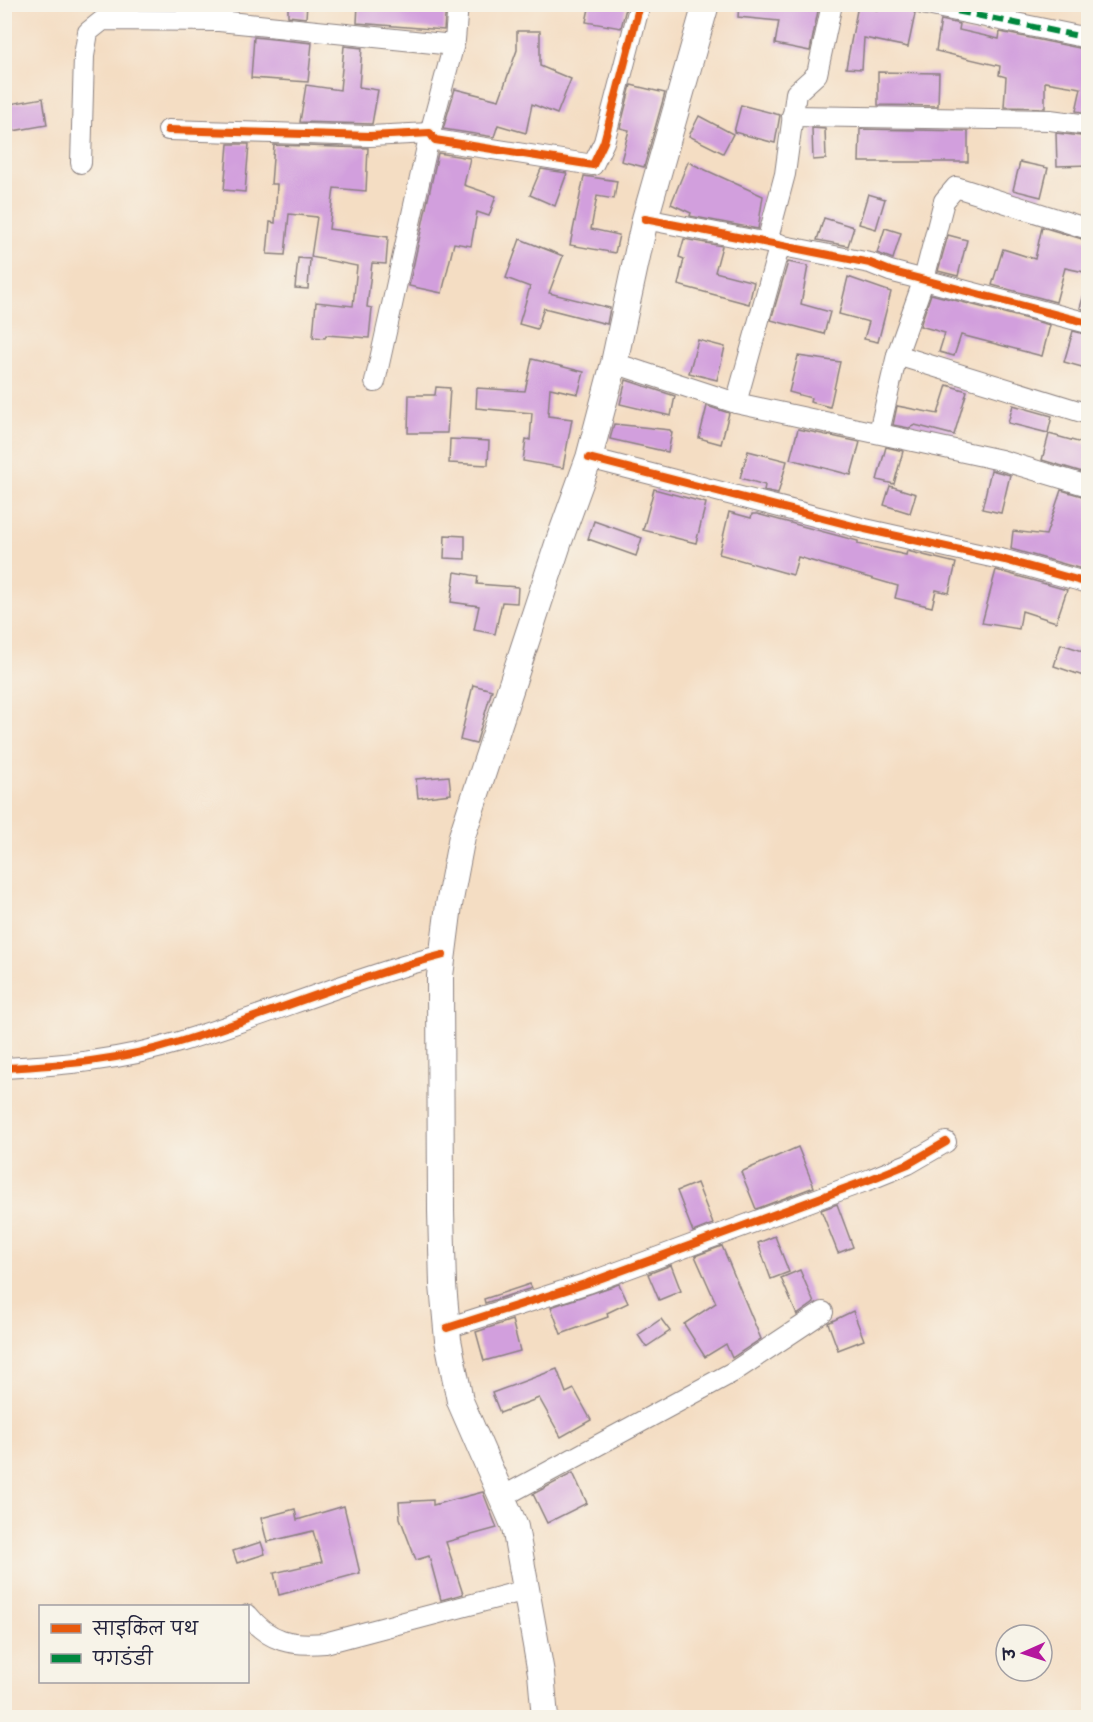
<svg xmlns="http://www.w3.org/2000/svg" width="1093" height="1722" font-family="'Shantell Sans','Playpen Sans Deva',sans-serif">
	<style>
		.building { fill: #d29fdd }
		.lines { fill: none; stroke-linecap: round; stroke-linejoin: round }
		.minor-casing { stroke: #8b807f; stroke-width: 22 }
		.major-casing { stroke: #8b807f; stroke-width: 28 }
		.minor { stroke: #fff; stroke-width: 20 }
		.major { stroke: #fff; stroke-width: 26 }
		.quiet { stroke: #00873e; stroke-width: 6; stroke-dasharray: 12 6; stroke-linecap: butt }
		.cycleway-casing { stroke: #f7f3e8; stroke-width: 11 }
		.cycleway { stroke: #e8590c; stroke-width: 8 }
	</style>
	<rect width="100%" height="100%" fill="#f7f3e8"/>
	<filter id="ink" filterUnits="userSpaceOnUse"><feTurbulence type="fractalNoise" baseFrequency=".0167" numOctaves="2"/><feDisplacementMap in="SourceGraphic" scale="12" xChannelSelector="R" yChannelSelector="G"/><feConvolveMatrix kernelMatrix="1 2 1 2 8 2 1 2 1" color-interpolation-filters="sRGB"/></filter>
	<filter id="wash" filterUnits="userSpaceOnUse"><feTurbulence type="fractalNoise" baseFrequency=".008" numOctaves="4" result="noise"/><feDisplacementMap in="SourceGraphic" scale="24" xChannelSelector="R" yChannelSelector="G"/><feGaussianBlur stdDeviation="1.35" result="paint"/><feColorMatrix in="noise" values="0 0 0 0 0 0 0 0 0 0 0 0 0 0 0 0 0 1.4 0 .05"/><feComposite in="paint" operator="in"/></filter>
	<g filter="url(#wash)">
		<rect width="100%" height="100%" fill="#f4ddc3"/>
		<g id="blocks">
			<g class="building">
				<polygon points="288,4 307,4 306,18 288,16"/>
				<polygon points="358,4 446,4 444,30 357,23"/>
				<polygon points="590,4 627,4 621,28 586,22"/>
				<polygon points="739,4 819,6 810,51 775,44 779,21 738,17"/>
				<polygon points="878,4 911,7 915,14 908,47 864,38 862,69 846,68 858,5 877,10"/>
				<polygon points="941,20 960,24 959,30 999,39 1000,32 1089,50 1089,113 1076,111 1081,88 1045,82 1045,108 1004,107 1006,77 999,75 1000,66 936,51"/>
				<polygon points="517,31 540,31 540,66 571,79 557,114 532,104 526,133 498,125 494,137 443,129 455,89 499,100 517,50"/>
				<polygon points="254,37 312,43 308,82 251,78"/>
				<polygon points="344,46 362,48 359,87 378,90 372,124 300,122 306,85 340,90"/>
				<polygon points="878,72 939,73 938,106 878,105"/>
				<polygon points="631,85 665,93 644,167 621,161 629,130 620,128"/>
				<polygon points="43,98 47,125 7,132 4,105"/>
				<polygon points="741,105 780,115 775,143 734,132"/>
				<polygon points="699,116 733,134 723,153 689,136"/>
				<polygon points="812,128 825,129 826,159 813,160"/>
				<polygon points="860,129 968,131 968,162 859,162"/>
				<polygon points="1056,133 1089,137 1089,165 1057,166"/>
				<polygon points="228,144 249,144 245,192 224,190"/>
				<polygon points="274,145 368,148 366,191 334,188 329,229 388,237 386,264 372,263 367,307 372,308 369,338 326,335 325,338 313,337 316,302 353,306 357,266 311,257 317,217 289,214 285,255 267,254 270,222 275,223 277,184 271,184"/>
				<polygon points="438,153 470,158 464,185 496,196 489,216 477,212 471,246 454,243 442,293 409,286"/>
				<polygon points="688,162 763,196 758,229 690,216 691,213 671,204"/>
				<polygon points="1020,162 1048,168 1041,197 1013,190"/>
				<polygon points="541,169 567,173 555,206 530,195"/>
				<polygon points="584,176 617,181 614,199 597,196 591,229 619,235 615,253 570,245"/>
				<polygon points="868,194 885,199 876,229 859,224"/>
				<polygon points="824,218 854,227 848,246 817,240"/>
				<polygon points="1042,227 1089,241 1089,273 1065,268 1056,302 992,285 1003,249 1035,259"/>
				<polygon points="885,228 901,233 893,259 877,253"/>
				<polygon points="948,235 967,240 958,276 938,271"/>
				<polygon points="520,239 563,256 549,293 610,308 607,324 544,308 537,329 519,324 530,287 506,278"/>
				<polygon points="684,239 722,246 715,272 754,282 749,304 678,285 684,259 679,257"/>
				<polygon points="298,258 310,259 308,289 295,288"/>
				<polygon points="788,262 808,266 801,304 830,312 824,334 771,320"/>
				<polygon points="848,277 891,292 878,342 864,339 869,322 839,314"/>
				<polygon points="1085,291 1089,291 1089,311 1080,308"/>
				<polygon points="931,294 1050,325 1042,356 961,335 954,356 939,352 945,333 920,326"/>
				<polygon points="1073,331 1089,335 1089,369 1064,362"/>
				<polygon points="698,340 725,347 717,380 689,373"/>
				<polygon points="798,356 840,362 830,407 810,402 811,398 789,392"/>
				<polygon points="532,359 584,372 578,394 550,388 548,416 572,419 563,468 523,461 526,439 530,440 532,413 476,408 477,388 525,391"/>
				<polygon points="626,380 675,396 671,416 620,404"/>
				<polygon points="947,385 967,391 954,435 915,425 909,428 893,425 897,406 938,414"/>
				<polygon points="436,387 450,388 447,433 408,433 409,395 435,395"/>
				<polygon points="1013,405 1052,416 1048,433 1008,423"/>
				<polygon points="707,406 729,413 721,444 699,438"/>
				<polygon points="614,424 670,430 672,433 668,452 610,439"/>
				<polygon points="798,429 860,442 851,475 790,459"/>
				<polygon points="1049,434 1089,445 1089,474 1042,460"/>
				<polygon points="450,439 489,441 488,465 449,463"/>
				<polygon points="886,447 903,451 894,484 877,480"/>
				<polygon points="748,451 787,461 778,494 764,491 765,485 740,478"/>
				<polygon points="991,470 1010,475 1001,513 982,509"/>
				<polygon points="890,486 916,494 910,513 884,505"/>
				<polygon points="654,489 706,503 696,543 643,530"/>
				<polygon points="1061,490 1089,498 1089,571 1011,549 1013,531 1046,535"/>
				<polygon points="729,512 751,518 752,514 757,514 858,541 858,544 906,555 907,551 956,563 949,593 936,590 932,607 895,598 898,586 798,557 793,575 719,554"/>
				<polygon points="594,521 642,538 636,556 588,539"/>
				<polygon points="445,535 465,536 465,559 444,558"/>
				<polygon points="996,570 1067,590 1056,622 1022,611 1019,629 982,623"/>
				<polygon points="455,572 478,576 477,584 518,587 517,603 502,602 495,634 474,630 479,606 451,602"/>
				<polygon points="1061,644 1089,653 1089,678 1054,666"/>
				<polygon points="473,685 492,690 476,744 460,740"/>
				<polygon points="449,776 451,794 418,798 416,779"/>
				<polygon points="798,1147 814,1187 756,1209 741,1172"/>
				<polygon points="697,1183 713,1224 693,1232 677,1191"/>
				<polygon points="837,1204 853,1247 838,1253 821,1210"/>
				<polygon points="775,1236 789,1272 771,1279 758,1243"/>
				<polygon points="722,1246 761,1339 732,1358 726,1344 705,1357 684,1324 716,1303 695,1256"/>
				<polygon points="671,1265 681,1291 659,1300 648,1274"/>
				<polygon points="800,1270 814,1303 797,1315 781,1278"/>
				<polygon points="530,1284 532,1288 485,1303 484,1299"/>
				<polygon points="619,1284 628,1303 607,1313 608,1317 561,1334 551,1307"/>
				<polygon points="853,1311 864,1340 838,1350 828,1323"/>
				<polygon points="661,1319 670,1331 646,1347 638,1335"/>
				<polygon points="512,1320 520,1351 484,1361 476,1332"/>
				<polygon points="557,1369 566,1393 574,1389 591,1420 561,1437 539,1398 500,1413 492,1393"/>
				<polygon points="573,1473 587,1503 547,1523 533,1494"/>
				<polygon points="483,1492 497,1528 446,1542 463,1594 441,1600 429,1556 416,1560 400,1518 399,1502 433,1500 433,1505"/>
				<polygon points="344,1506 360,1573 279,1595 274,1573 322,1562 313,1531 267,1542 261,1518 295,1509 297,1520"/>
				<polygon points="261,1542 265,1554 237,1563 233,1551"/>
			</g>
		</g>
	</g>
	<g filter="url(#ink)">
		<use href="#blocks" fill-opacity="0" stroke="#8b807f" stroke-width="1.5"/>
		<g class="lines">
			<defs>
				<g id="minor">
					<polyline points="922,4 1088,38"/>
					<polyline points="792,116 1050,120 1088,125"/>
					<polyline points="168,130 370,136 430,133 435,140 593,165 604,142 640,4"/>
					<polyline points="81,163 84,56 88,32 103,20 219,21 453,45"/>
					<polyline points="645,219 870,263 890,271 1088,323"/>
					<polyline points="767,242 785,174 796,93 817,74 832,4"/>
					<polyline points="897,355 924,279 944,201 956,187 1088,229"/>
					<polyline points="614,363 736,403 1001,460 1088,486"/>
					<polyline points="375,382 430,133 455,40 458,4"/>
					<polyline points="736,403 780,244"/>
					<polyline points="879,432 897,355 1088,414"/>
					<polyline points="589,458 865,529 1005,560 1088,583"/>
					<path d="M4 1068C64 1065 122 1060 179 1042 268 1015 353 978 443 955"/>
					<polyline points="447,1328 588,1283 871,1179 908,1164 946,1142"/>
					<polyline points="502,1497 733,1372 823,1312"/>
					<path d="M248 1615C269 1642 292 1646 325 1643L526 1590"/>
				</g>
				<polyline id="major" points="545,1718 541,1673 515,1527 460,1401 448,1340 443,1285 441,1211 440,976 449,905 462,836 559,541 589,458 614,363 645,219 706,4"/>
			</defs>
			<use href="#minor" class="minor-casing"/>
			<use href="#major" class="major-casing"/>
			<use href="#minor" class="minor"/>
			<use href="#major" class="major"/>
			<polyline class="quiet" points="922,4 1088,38"/>
			<defs>
				<g id="cycleway">
					<polyline points="168,130 370,136 430,133 435,140 593,165 604,142 640,4"/>
					<polyline points="645,219 870,263 890,271 1088,323"/>
					<polyline points="589,458 865,529 1005,560 1088,583"/>
					<path d="M4 1068C64 1065 122 1060 179 1042 268 1015 353 978 443 955"/>
					<polyline points="447,1328 588,1283 871,1179 908,1164 946,1142"/>
				</g>
			</defs>
			<use href="#cycleway" class="cycleway-casing"/>
			<use href="#cycleway" class="cycleway"/>
		</g>
	</g>
	<rect width="1093" height="1722" fill="none" stroke="#f7f3e8" stroke-width="24"/>
	<rect x="39" y="1605" width="210" height="78" fill="#f7f3e8" stroke="#a29fa3" stroke-width="1.5"/>
	<rect x="51" y="1624" width="30" height="9" fill="#e8590c" stroke="#a29fa3" stroke-width="1.5"/>
	<text x="93" y="1635" font-size="18" fill="#22223b">साइकिल पथ</text>
	<rect x="51" y="1654" width="30" height="9" fill="#00873e" stroke="#a29fa3" stroke-width="1.5"/>
	<text x="93" y="1665" font-size="18" fill="#22223b">पगडंडी</text>
	<g transform="translate(1024 1653) rotate(267)"><circle r="28" fill="#f7f3e8" stroke="#a29fa3" stroke-width="1.5"/>
	<path d="M0-4.5L10 22L0 15L-10 22Z" fill="#b5179e"/>
	<text y="-9" font-size="16" font-weight="bold" text-anchor="middle" fill="#22223b">उ</text>
	</g>
</svg>
